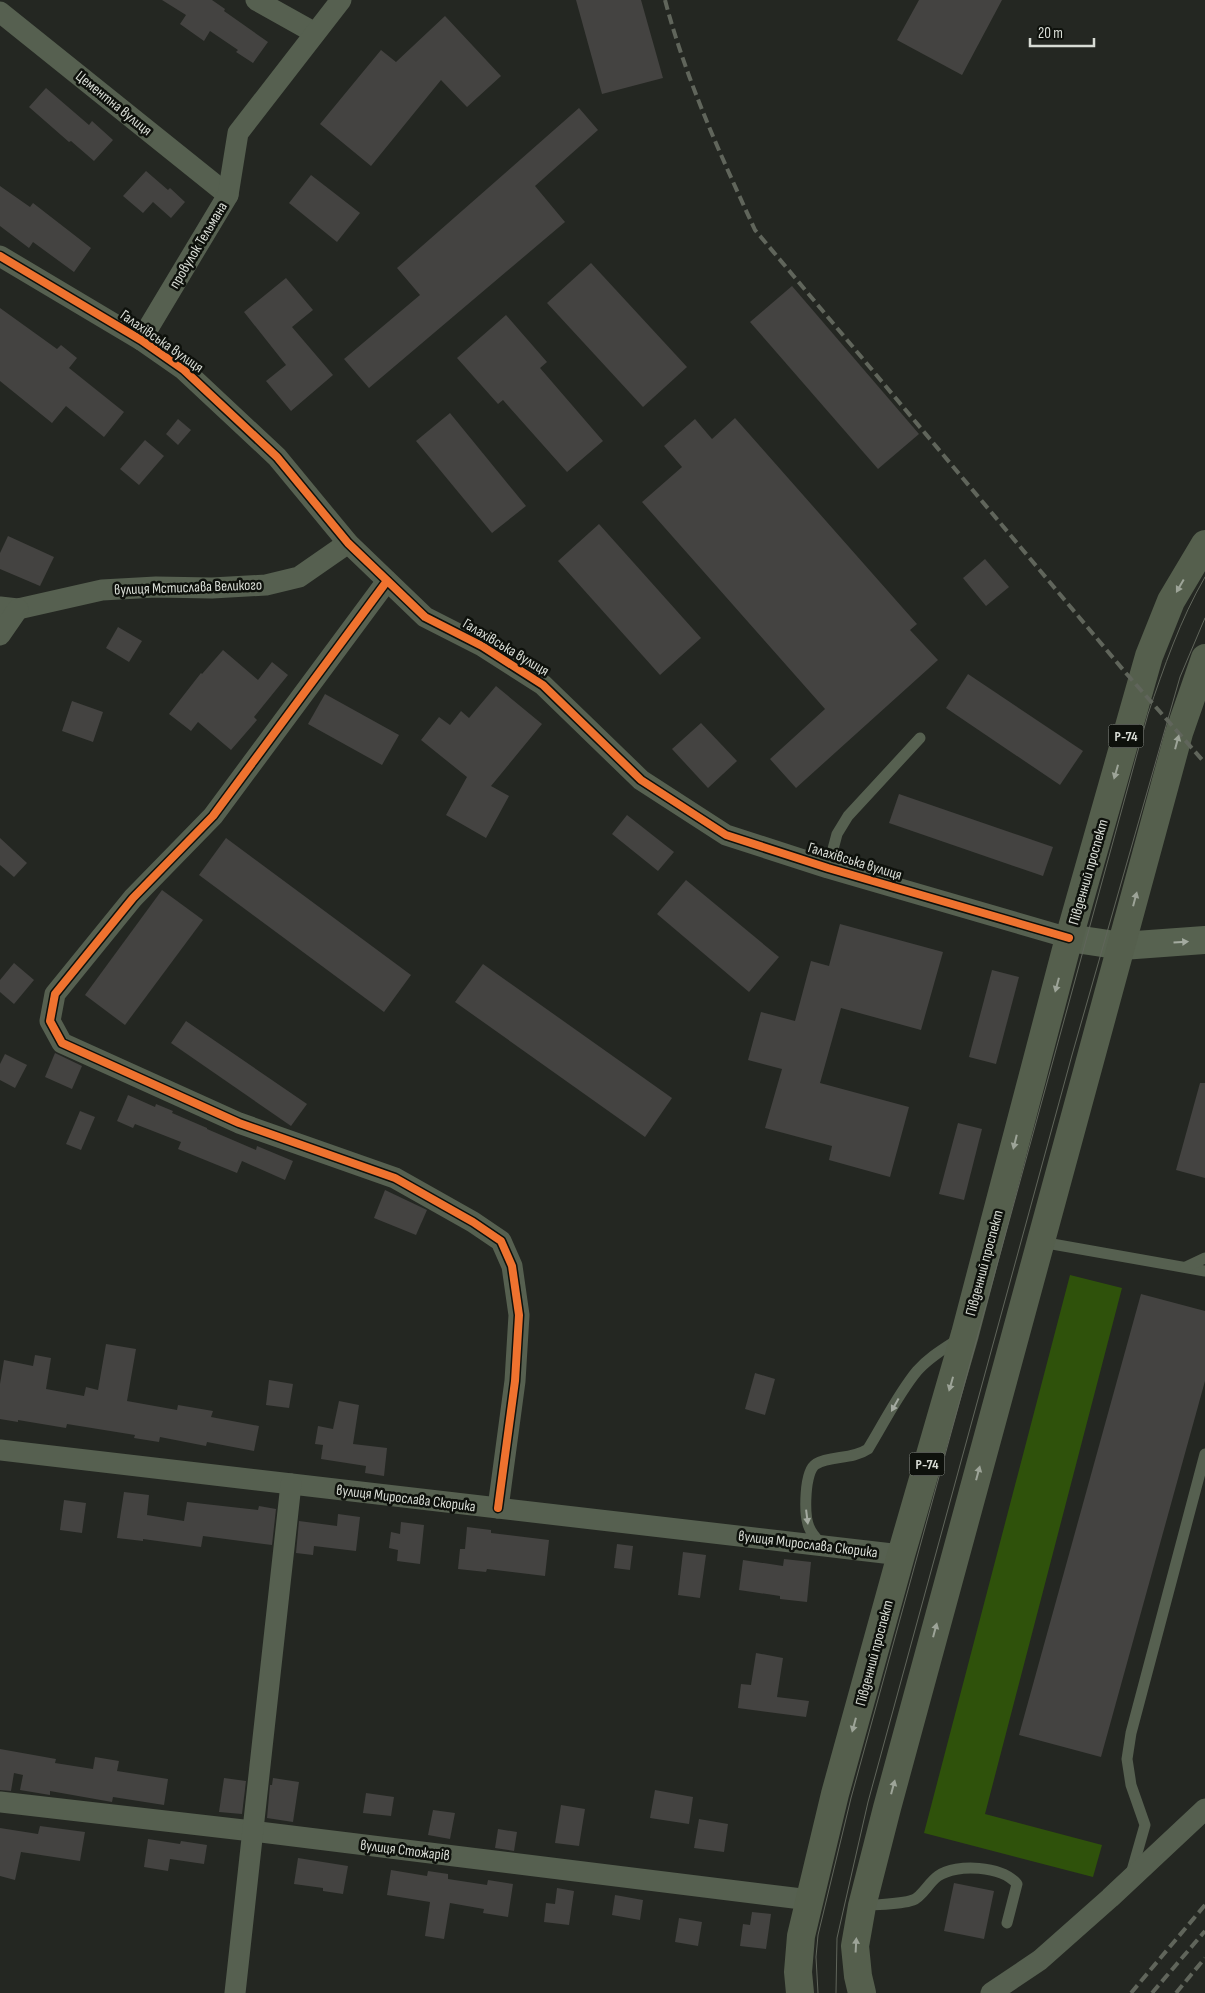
<svg xmlns="http://www.w3.org/2000/svg" width="1205" height="1993" font-family="'Sofia Sans Condensed',sans-serif">
	<style>
		.green { fill: #2f520b }
		.building { fill: #444341 }
		.lines { fill: none; stroke-linecap: round; stroke-linejoin: round }
		.service { stroke: #566050; stroke-width: 11 }
		.minor { stroke: #566050; stroke-width: 21 }
		.secondary { stroke: #576250; stroke-width: 28 }
		.primary { stroke: #555f4d; stroke-width: 28 }
		.tram { stroke: #60655b; stroke-width: 1 }
		.rail { stroke: #60655b; stroke-width: 4; stroke-dasharray: 10 5; stroke-linecap: butt }
		.cycleway-casing { stroke: #0e110c; stroke-width: 11 }
		.cycleway { stroke: #ef722f; stroke-width: 8 }
		.oneway { fill: #9da498 }
		.oneway2 { fill: #a4aba0 }
		.oneway3 { fill: #a4aaa0 }
		.labels { text-anchor: middle; stroke-width: 5; stroke-linejoin: round; paint-order: stroke }
		.shield { fill: #0e110c; stroke: #9b9f99; stroke-width: 1 }
		.shield-label { font-size: 14px; font-weight: bold; fill: #d8dcd5 }
		.street-label { font-size: 15px; fill: #d8dcd5; stroke: #0e110c }
	</style>
	<rect width="100%" height="100%" fill="#242722"/>
	<polygon class="green" points="1070,1275 1122,1288 985,1814 1102,1845 1093,1877 924,1833"/>
	<g class="building">
		<polygon points="162,0 212,0 225,9 224,11 268,42 253,63 236,52 238,50 210,31 204,41 180,24 186,15"/>
		<polygon points="576,0 641,0 663,78 602,94"/>
		<polygon points="919,0 1002,0 962,75 897,40"/>
		<polygon points="445,16 501,76 467,107 441,80 371,166 320,124 381,50 396,62"/>
		<polygon points="46,88 89,125 92,121 113,140 94,161 71,141 69,142 29,107"/>
		<polygon points="579,108 598,130 535,186 565,222 369,388 344,359 420,295 397,268"/>
		<polygon points="146,171 168,190 170,188 185,202 171,218 153,202 143,213 123,196"/>
		<polygon points="311,175 360,213 337,242 289,203"/>
		<polygon points="0,186 30,207 33,203 91,248 74,272 33,242 29,248 0,226"/>
		<polygon points="591,263 687,367 643,407 547,303"/>
		<polygon points="286,278 313,310 292,327 333,375 291,411 266,381 286,365 244,312"/>
		<polygon points="792,286 919,434 878,469 750,322"/>
		<polygon points="0,308 57,349 61,345 77,358 69,368 124,412 104,437 66,406 52,423 0,381"/>
		<polygon points="506,315 547,362 540,368 603,441 567,472 503,400 498,404 457,358"/>
		<polygon points="450,413 526,506 492,533 416,441"/>
		<polygon points="735,418 917,624 910,630 938,660 796,788 770,759 825,709 642,502 682,467 664,446 695,419 712,439"/>
		<polygon points="178,419 191,430 178,445 166,434"/>
		<polygon points="145,440 164,456 139,485 120,469"/>
		<polygon points="599,524 701,638 660,675 558,561"/>
		<polygon points="8,536 54,557 40,586 0,569 0,553"/>
		<polygon points="985,559 1009,587 986,606 963,578"/>
		<polygon points="118,627 142,641 129,662 106,648"/>
		<polygon points="223,650 258,680 272,662 288,675 254,717 257,720 231,750 198,722 191,731 169,714 201,673 202,674"/>
		<polygon points="968,674 1083,751 1060,785 946,708"/>
		<polygon points="496,686 542,724 491,786 509,796 486,838 446,815 467,777 421,740 439,717 450,725 461,711 469,718"/>
		<polygon points="325,694 399,735 382,765 308,724"/>
		<polygon points="72,701 103,712 93,742 62,731"/>
		<polygon points="701,723 737,761 708,788 672,749"/>
		<polygon points="899,794 1053,847 1043,876 889,823"/>
		<polygon points="627,815 674,852 658,871 612,834"/>
		<polygon points="0,838 27,863 14,877 0,865"/>
		<polygon points="226,838 411,975 384,1012 199,875"/>
		<polygon points="686,880 779,957 749,992 657,914"/>
		<polygon points="162,890 203,920 125,1025 85,995"/>
		<polygon points="840,924 943,952 921,1030 841,1008 820,1083 909,1107 890,1177 829,1160 832,1146 765,1128 782,1069 748,1060 761,1012 795,1021 811,961 829,966"/>
		<polygon points="14,963 34,980 14,1004 0,992 0,980"/>
		<polygon points="483,964 672,1098 645,1137 455,1002"/>
		<polygon points="992,970 1019,977 996,1064 969,1057"/>
		<polygon points="186,1021 307,1104 291,1126 171,1043"/>
		<polygon points="55,1053 82,1066 72,1089 45,1077"/>
		<polygon points="5,1054 27,1065 15,1088 0,1080 0,1064"/>
		<polygon points="1200,1083 1205,1083 1205,1178 1176,1170"/>
		<polygon points="128,1095 155,1107 156,1104 173,1111 172,1113 207,1128 207,1129 256,1150 257,1146 293,1161 285,1180 242,1161 237,1173 178,1149 181,1142 135,1124 133,1128 117,1121"/>
		<polygon points="80,1111 95,1117 81,1150 66,1144"/>
		<polygon points="958,1123 982,1129 964,1200 939,1194"/>
		<polygon points="385,1190 427,1210 416,1235 374,1218"/>
		<polygon points="1141,1294 1205,1311 1205,1381 1101,1757 1019,1735"/>
		<polygon points="106,1344 136,1349 127,1401 177,1410 178,1405 213,1411 211,1417 259,1426 254,1451 207,1442 206,1446 160,1437 159,1442 134,1438 135,1435 67,1424 66,1428 18,1420 18,1422 0,1419 0,1384 4,1360 33,1366 35,1355 51,1358 46,1389 84,1396 86,1387 98,1390"/>
		<polygon points="755,1373 775,1379 765,1415 745,1409"/>
		<polygon points="269,1380 293,1384 289,1408 266,1405"/>
		<polygon points="339,1401 359,1405 353,1444 387,1448 384,1476 365,1473 366,1466 321,1459 323,1445 315,1444 318,1426 333,1429"/>
		<polygon points="124,1492 149,1495 147,1515 184,1521 187,1502 258,1510 259,1506 276,1509 272,1545 203,1536 201,1547 143,1539 143,1541 117,1538"/>
		<polygon points="64,1500 86,1503 82,1533 60,1530"/>
		<polygon points="338,1514 360,1517 356,1551 314,1546 313,1555 296,1553 299,1521 337,1526"/>
		<polygon points="401,1522 424,1525 420,1564 397,1561 398,1550 389,1548 391,1532 400,1534"/>
		<polygon points="467,1527 491,1530 491,1533 549,1540 545,1576 487,1569 486,1572 458,1569 460,1549 465,1549"/>
		<polygon points="617,1544 633,1546 630,1570 614,1568"/>
		<polygon points="683,1552 706,1555 700,1598 678,1595"/>
		<polygon points="784,1559 811,1562 807,1602 780,1599 780,1596 739,1590 743,1560 783,1566"/>
		<polygon points="756,1653 783,1658 777,1697 809,1701 806,1717 738,1708 741,1684 751,1685"/>
		<polygon points="0,1749 56,1759 55,1763 93,1769 95,1757 119,1761 117,1771 168,1779 164,1805 113,1797 112,1802 50,1791 50,1795 20,1790 23,1775 14,1773 11,1791 0,1790"/>
		<polygon points="224,1778 246,1781 242,1814 219,1812"/>
		<polygon points="273,1778 299,1782 293,1822 267,1818 270,1785 272,1785"/>
		<polygon points="655,1790 693,1797 689,1824 650,1818"/>
		<polygon points="366,1793 394,1797 391,1816 363,1813"/>
		<polygon points="561,1805 585,1809 579,1846 555,1843"/>
		<polygon points="433,1810 455,1813 450,1839 428,1835"/>
		<polygon points="699,1819 728,1824 724,1852 694,1848"/>
		<polygon points="40,1826 85,1832 80,1861 21,1852 15,1880 0,1876 0,1828 38,1834"/>
		<polygon points="498,1829 517,1832 514,1851 495,1848"/>
		<polygon points="148,1839 180,1844 181,1841 207,1845 204,1864 170,1859 168,1871 144,1867"/>
		<polygon points="298,1858 348,1866 343,1894 323,1891 323,1888 294,1884"/>
		<polygon points="391,1870 427,1876 428,1871 448,1874 448,1879 487,1885 488,1880 513,1884 508,1917 483,1913 484,1909 450,1903 444,1939 425,1936 430,1902 387,1895"/>
		<polygon points="954,1883 994,1891 984,1939 944,1931"/>
		<polygon points="557,1888 574,1891 569,1925 544,1922 546,1903 555,1904"/>
		<polygon points="615,1895 643,1900 640,1920 612,1915"/>
		<polygon points="752,1912 771,1914 766,1949 740,1946 743,1924 750,1925"/>
		<polygon points="679,1918 702,1922 698,1946 675,1942"/>
	</g>
	<g class="lines">
		<g class="service">
			<polyline points="828,868 837,834 848,816 920,738"/>
			<polyline points="1041,1242 1205,1271"/>
			<polyline points="1186,1267 1205,1258"/>
			<path d="M823 1546C818 1540 812 1535 809 1527 804 1515 804 1471 816 1464 830 1455 852 1460 868 1449 884 1423 898 1394 917 1371 929 1357 945 1348 960 1338"/>
			<polyline points="1131,1874 1145,1825 1131,1785 1127,1759 1131,1733 1205,1454"/>
			<path d="M862 1906C877 1904 899 1905 913 1900 922 1897 929 1882 938 1876 957 1863 1002 1866 1017 1884L1007 1923"/>
		</g>
		<g class="minor">
			<polyline points="256,0 315,33"/>
			<polyline points="0,12 228,195"/>
			<polyline points="0,256 141,340 184,370 277,457 348,543 425,617 482,646 543,685 641,780 726,835 828,868 1069,938"/>
			<polyline points="141,340 228,195 238,133 341,0"/>
			<polyline points="387,581 213,816 133,898 55,994 50,1021 62,1043 239,1123 395,1178 473,1222 501,1241 512,1266 519,1315 515,1381 498,1508"/>
			<polyline points="0,607 18,609 102,590 156,587 212,588 266,585 299,577 348,543"/>
			<polyline points="0,635 18,609"/>
			<polyline points="0,1450 901,1555"/>
			<polyline points="0,1802 252,1831 810,1900"/>
			<polyline points="235,1993 291,1484"/>
			<polyline points="991,1993 1040,1960 1110,1898 1205,1809"/>
		</g>
		<polyline class="secondary" points="1069,938 1122,946 1205,940"/>
		<g class="primary">
			<polyline points="800,1993 798,1972 801,1936 835,1794 901,1555 965,1334 1069,938 1149,656 1171,601 1205,544"/>
			<polyline points="862,1993 858,1976 855,1946 862,1906 887,1808 1179,733 1205,658"/>
		</g>
		<g class="tram">
			<path d="M818 1993 816 1957 818 1935 851 1798 1148 714C1164 667 1180 620 1205 577"/>
			<polyline points="836,1993 837,1938 868,1802 1072,1055 1180,677 1205,618"/>
		</g>
		<g class="rail">
			<path d="M665 0C686 80 721 156 755 230L1125 672 1205 763"/>
			<polyline points="1131,1993 1205,1905"/>
			<polyline points="1152,1993 1205,1931"/>
			<polyline points="1176,1993 1205,1958"/>
		</g>
		<defs>
			<g id="cycleway">
				<polyline points="0,256 141,340 184,370 277,457 348,543 425,617 482,646 543,685 641,780 726,835 828,868 1069,938"/>
				<polyline points="387,581 213,816 133,898 55,994 50,1021 62,1043 239,1123 395,1178 473,1222 501,1241 512,1266 519,1315 515,1381 498,1508"/>
			</g>
		</defs>
		<use href="#cycleway" class="cycleway-casing"/>
		<use href="#cycleway" class="cycleway"/>
	</g>
	<defs><path id="oneway-solid" d="M-6-.8H1V-3.2L6.5 0L1 3.2V.8H-6Z" transform="scale(1.25)"/></defs>
	<g class="oneway">
		<use href="#oneway-solid" transform="translate(1180 586) rotate(120)"/>
		<use href="#oneway-solid" transform="translate(1177 742) rotate(-75)"/>
		<use href="#oneway-solid" transform="translate(1116 772) rotate(106)"/>
		<use href="#oneway-solid" transform="translate(1135 899) rotate(-75)"/>
		<use href="#oneway-solid" transform="translate(1057 985) rotate(105)"/>
		<use href="#oneway-solid" transform="translate(1015 1142) rotate(104)"/>
		<use href="#oneway-solid" transform="translate(951 1384) rotate(106)"/>
		<use href="#oneway-solid" transform="translate(978 1473) rotate(-75)"/>
		<use href="#oneway-solid" transform="translate(935 1630) rotate(-75)"/>
		<use href="#oneway-solid" transform="translate(854 1725) rotate(105)"/>
		<use href="#oneway-solid" transform="translate(893 1787) rotate(-75)"/>
		<use href="#oneway-solid" transform="translate(856 1945) rotate(-87)"/>
	</g>
	<use class="oneway2" href="#oneway-solid" transform="translate(1181 942) rotate(-4)"/>
	<g class="oneway3">
		<use href="#oneway-solid" transform="translate(895 1405) rotate(119)"/>
		<use href="#oneway-solid" transform="translate(807 1517) rotate(83)"/>
	</g>
	<g class="labels">
		<g class="shield">
			<rect x="1108.5" y="724.5" width="35" height="23" rx="4"/>
			<rect x="909.5" y="1452.5" width="35" height="23" rx="4"/>
		</g>
		<g class="shield-label">
			<text x="1126" y="741">Р-74</text>
			<text x="927" y="1469">Р-74</text>
		</g>
		<g class="street-label">
			<text transform="translate(114 103) rotate(39)" y="5">Цементна вулиця</text>
			<text transform="translate(198 245) rotate(-59)" y="5">провулок Тельмана</text>
			<text transform="translate(162 341) rotate(35)" y="5">Галахівська вулиця</text>
			<text transform="translate(188 587) rotate(-2)" y="5">вулиця Мстислава Великого</text>
			<text transform="translate(506 647) rotate(31)" y="5">Галахівська вулиця</text>
			<text transform="translate(855 861) rotate(17)" y="5">Галахівська вулиця</text>
			<text transform="translate(1088 872) rotate(-74)" y="5">Південний проспект</text>
			<text transform="translate(984 1263) rotate(-75)" y="5">Південний проспект</text>
			<text transform="translate(406 1498) rotate(7)" y="5">вулиця Мирослава Скорика</text>
			<text transform="translate(808 1544) rotate(7)" y="5">вулиця Мирослава Скорика</text>
			<text transform="translate(874 1653) rotate(-75)" y="5">Південний проспект</text>
			<text transform="translate(405 1850) rotate(7)" y="5">вулиця Стожарів</text>
		</g>
	</g>
	<path d="M1030 38v8h64v-8" fill="none" stroke="#d8dcd5" stroke-width="2.5"/>
	<text x="1038" y="38" font-size="15" fill="#d8dcd5" stroke="#0e110c" stroke-width="4" paint-order="stroke">20 m</text>
</svg>
